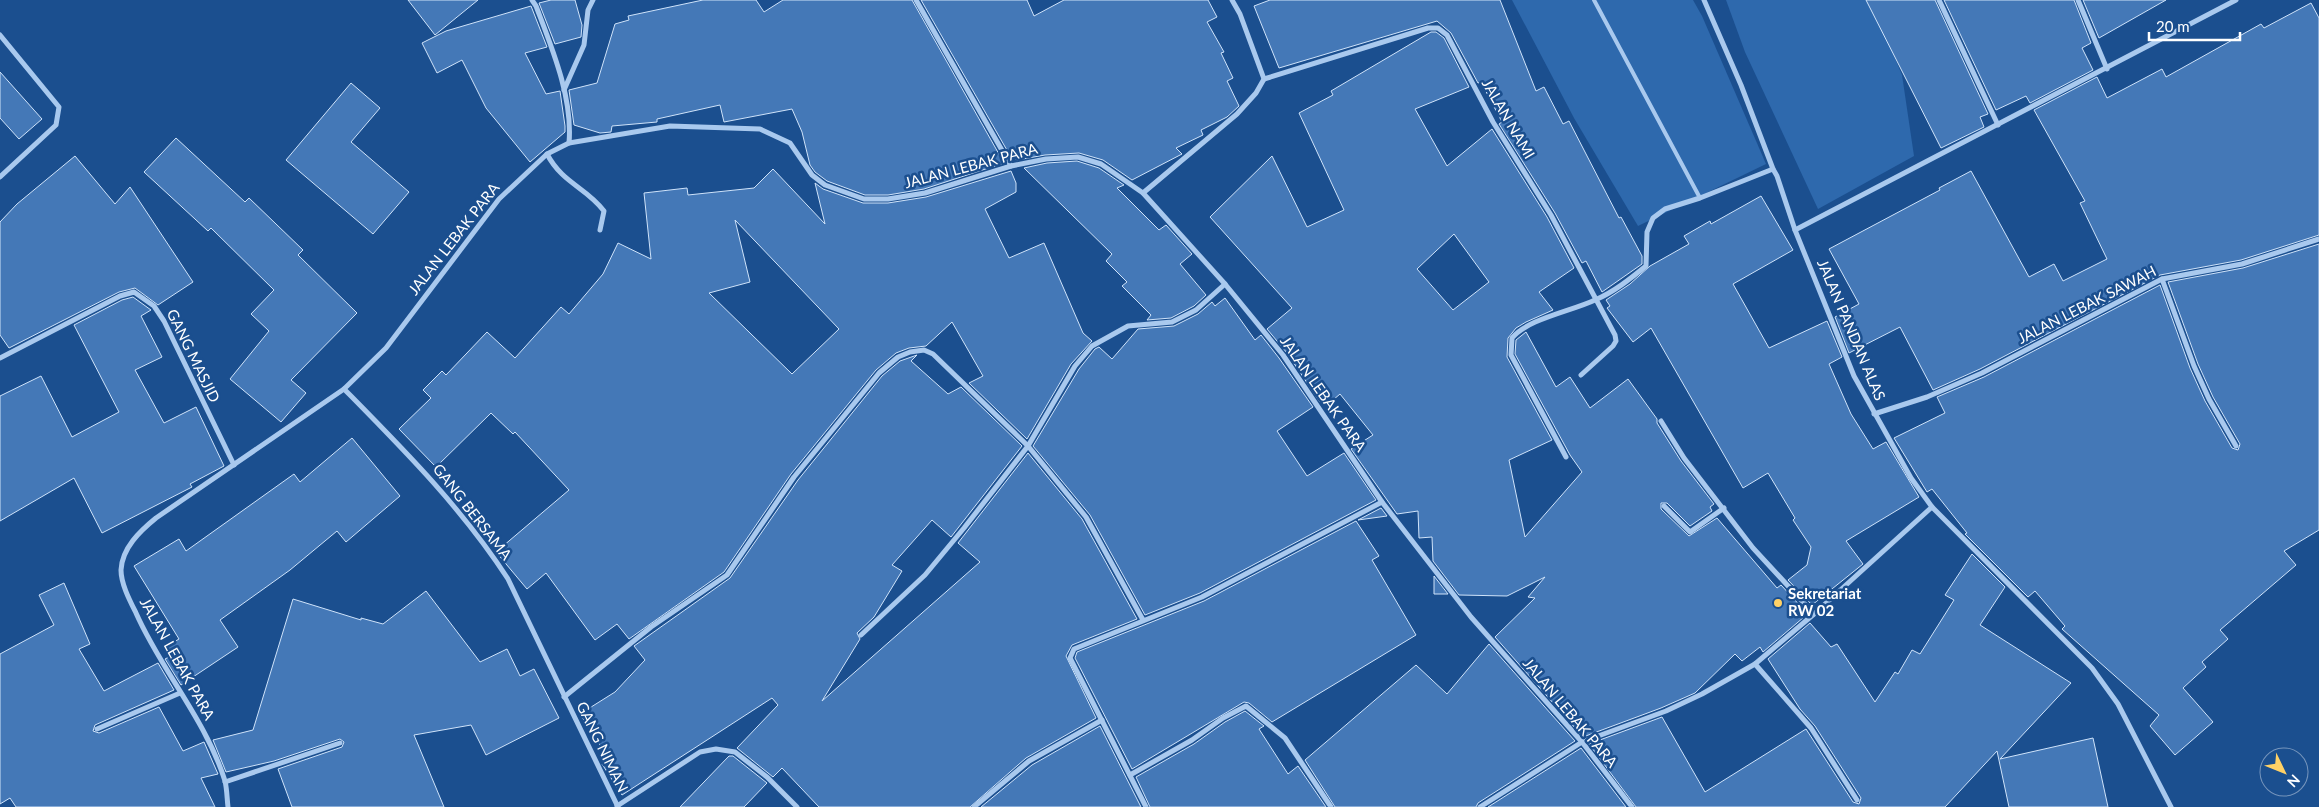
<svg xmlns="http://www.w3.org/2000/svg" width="2319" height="807" font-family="Lato,sans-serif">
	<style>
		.green { fill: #2e69ad }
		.building { fill: #4478b7; stroke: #cfe3fa; fill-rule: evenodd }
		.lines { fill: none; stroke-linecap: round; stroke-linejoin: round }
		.lane { stroke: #a9c9ee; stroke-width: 4 }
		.street { stroke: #a9c9ee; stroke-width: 5 }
		.poi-dot { fill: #ffd166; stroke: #1b4f8f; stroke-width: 2 }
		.labels { text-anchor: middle; stroke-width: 5; stroke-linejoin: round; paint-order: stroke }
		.street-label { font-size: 15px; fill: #fff; stroke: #1b4f8f }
		.poi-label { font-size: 15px; font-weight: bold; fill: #fff; stroke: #1b4f8f; text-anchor: start }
	</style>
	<rect width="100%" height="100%" fill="#1b4f8f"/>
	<g class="green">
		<polygon points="1512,0 1693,0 1702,16 1766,164 1638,226 1574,118"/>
		<polygon points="1726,0 1867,0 1877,15 1902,75 1914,156 1818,209 1745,52"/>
	</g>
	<g class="building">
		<polygon points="408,0 478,0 435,35"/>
		<polygon points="551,0 575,0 582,25 581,37 555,44 539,3"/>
		<polygon points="703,0 756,0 764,12 783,0 912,0 1004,163 924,189 888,195 865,195 827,181 815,172 810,165 802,132 792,109 724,122 720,105 657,119 657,122 612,126 611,132 600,133 574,125 569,90 597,83 615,24 629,20 628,16"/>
		<polygon points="921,0 1027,0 1034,16 1064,0 1208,0 1217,17 1207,22 1224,52 1221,53 1233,78 1227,81 1239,106 1227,117 1201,130 1203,135 1176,148 1182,154 1132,180 1103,160 1079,153 1045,155 1017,160 1008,152"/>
		<polygon points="1270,0 1500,0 1536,91 1544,87 1563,124 1569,121 1619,218 1621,217 1642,256 1642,264 1602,292 1586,261 1582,263 1555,213 1499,124 1502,122 1481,82 1478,83 1451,33 1437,21 1279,68 1254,6"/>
		<polygon points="1866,0 1935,0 1988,114 1980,117 1984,127 1941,148"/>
		<polygon points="1944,0 2074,0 2091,43 2082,48 2093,70 2030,103 2026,96 1996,110"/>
		<polygon points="2083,0 2166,0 2099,38"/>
		<polygon points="2311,3 2319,18 2319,235 2241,260 2160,275 1980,369 1933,390 1900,327 1849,353 1835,317 1859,304 1829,249 1940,190 1939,188 1971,171 2029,277 2054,264 2063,281 2107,259 2080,203 2085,201 2034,110 2097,77 2107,98 2162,69 2166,77 2261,24 2264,28"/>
		<polygon points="531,6 547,47 525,53 546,94 560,91 565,126 565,132 530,162 486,108 462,60 437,73 422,43 446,31"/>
		<path d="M1431 32H1436L1444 38 1469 87 1415 109 1447 166 1492 129 1547 217 1574 268 1539 292 1553 310 1526 322 1516 328 1508 338 1507 357 1552 440 1509 460 1525 537 1582 472 1570 455 1515 354 1516 340 1526 332 1556 387 1570 377 1590 408 1628 379 1657 419V423L1681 461 1714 504 1710 507 1712 511 1690 526 1667 503H1661V509L1689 536 1717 518 1777 588 1781 585 1804 610 1801 613 1804 617 1763 652 1760 647 1742 661 1735 654 1695 693 1661 708 1583 737 1495 637 1535 598 1528 597 1545 577 1507 596 1459 595 1433 561 1432 537 1419 538 1418 511 1397 514 1351 449 1373 435 1340 394 1333 400 1329 396 1320 402 1287 353 1267 329 1292 308 1210 217 1272 156 1307 227 1344 210 1299 113 1333 95 1331 91ZM1454 234 1489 282 1453 310 1417 269Z"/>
		<polygon points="0,72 42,119 19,139 0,118"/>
		<polygon points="351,83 380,108 351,142 409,192 373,234 286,160"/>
		<polygon points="176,138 245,202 249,198 303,250 298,255 357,313 291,380 306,393 281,422 230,379 269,331 251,314 274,290 211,228 208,231 144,172"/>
		<polygon points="75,156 115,204 130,187 193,282 158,305 135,288 119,292 9,348 0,335 0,222 17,204"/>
		<polygon points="1077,161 1099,168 1124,185 1117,188 1159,230 1166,225 1192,254 1180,264 1206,295 1194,306 1171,318 1147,320 1151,315 1122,286 1127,282 1106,261 1112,254 1024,168 1047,163"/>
		<path d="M773 169 825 224 815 183 823 189 863 203H888L926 197 1011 171 1016 183V192L985 209 1009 258 1044 243 1083 333 1092 341 1071 364 1027 439 969 383 983 376 952 322 926 346 909 348 896 353 876 370 791 474 724 572 629 639 617 624 595 640 546 573 527 589 496 552 569 490 515 432 513 434 491 413 436 467 399 429 431 398 423 390 442 371 446 375 487 332 515 358 561 307 569 314 603 274 618 243 651 259 644 193 687 188 688 195 754 188ZM735 220 839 329 792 374 709 293 750 282Z"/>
		<polygon points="1761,196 1793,250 1733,284 1769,348 1827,321 1842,357 1829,364 1851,414 1873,449 1886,442 1919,497 1846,541 1863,564 1812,605 1788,580 1807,565 1811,547 1793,520 1795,518 1768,473 1743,488 1651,328 1633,342 1607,308 1610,306 1606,300 1630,284 1650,266 1689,244 1684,236 1710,221 1711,224"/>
		<polygon points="2319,244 2319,530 2284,551 2296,565 2220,630 2228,639 2202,662 2206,667 2183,688 2213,722 2175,755 2150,726 2159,715 2062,629 2065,626 2035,591 2028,597 1965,534 1967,533 1932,489 1927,492 1894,438 1945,413 1937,397 1984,377 2160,285 2190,368 2205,401 2232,448 2238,450 2240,444 2213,397 2198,364 2168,282 2243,268"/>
		<polygon points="133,297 151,310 141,316 162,357 135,370 164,423 196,407 224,466 190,484 192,487 102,533 74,478 0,521 0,396 41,376 72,437 119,412 74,325 122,300"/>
		<polygon points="1225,298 1255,340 1261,335 1279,358 1313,407 1277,431 1307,476 1344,453 1376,500 1200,593 1145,615 1090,515 1033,446 1079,369 1095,349 1099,347 1112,359 1138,329 1174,326 1198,314 1212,302 1215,306"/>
		<polygon points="917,355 911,361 948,394 961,387 1022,446 951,537 932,520 892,565 902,571 874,617 857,633 860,639 822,701 980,562 958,543 1028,453 1082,519 1137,619 1072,645 1066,656 1096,718 1026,758 970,807 819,807 782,768 773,777 737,748 778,705 772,698 622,795 602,764 609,759 580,714 615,692 645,660 634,646 730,578 798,480 882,376 900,361"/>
		<polygon points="352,438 400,496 346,542 337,531 290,570 220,620 238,647 181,685 165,659 173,655 167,646 179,639 134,566 179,539 186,551 294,474 300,482"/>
		<polygon points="1381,508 1387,516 1358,520"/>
		<polygon points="1356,521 1379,556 1372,560 1416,635 1272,722 1249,703 1244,702 1132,769 1075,658 1077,652 1204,601"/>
		<polygon points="1972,554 2005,587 1980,625 2071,683 2000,759 2093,738 2108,807 2009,807 1997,751 1945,807 1636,807 1589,744 1662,717 1705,792 1806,729 1853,802 1859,804 1861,798 1815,726 1800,709 1768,659 1810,623 1831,647 1837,644 1875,702 1895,672 1898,674 1912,650 1920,654 1954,600 1945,595"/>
		<polygon points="1434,576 1448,594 1434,594"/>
		<polygon points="64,583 90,644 79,649 104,691 158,663 174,690 95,725 93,731 99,733 159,707 183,751 204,742 218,774 201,778 215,807 16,807 10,798 0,804 0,654 54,625 39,595"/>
		<polygon points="426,591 480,662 507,649 520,676 534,669 559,718 486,755 471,725 414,735 444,807 292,807 278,769 342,747 344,742 340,739 274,761 226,772 213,740 253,730 293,599 361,620 361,618 383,624"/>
		<polygon points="1489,644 1575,741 1478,803 1476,807 1335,807 1305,760 1416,665 1447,694"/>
		<polygon points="1245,711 1264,726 1259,729 1288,774 1298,766 1326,807 1150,807 1136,777 1194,744 1225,722"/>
		<polygon points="1100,726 1141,807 981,807 1032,765"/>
		<polygon points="1581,748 1626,807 1488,807"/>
		<polygon points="729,756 733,756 767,783 744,807 680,807"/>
	</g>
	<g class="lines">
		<polyline class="lane" points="1594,0 1700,198"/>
		<g class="street">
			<path d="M532 0 536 6C552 48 573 98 569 143"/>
			<polyline points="916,0 1011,166"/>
			<polyline points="1704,0 1741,85 1773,169 1777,176 1795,230 1854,376 1911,478 1932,507 2092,668 2118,704 2171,807"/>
			<polyline points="1939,0 1998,125"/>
			<polyline points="2078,0 2107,69"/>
			<polyline points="0,35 59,107 56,125 0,177"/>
			<polyline points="1264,79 1428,28 1438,28 1447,35 1493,122 1551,215 1615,335 1616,341 1613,346 1581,375"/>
			<polyline points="564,90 584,45 588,10 593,0"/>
			<path d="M547 154C563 184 586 187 604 211L600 230"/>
			<polyline points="1143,193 1237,114 1256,93 1264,79 1240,14 1232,0"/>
			<polyline points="1795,230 2236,0"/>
			<polyline points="2162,279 2194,366 2209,399 2236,446"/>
			<polyline points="0,358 120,296 134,292 154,306 164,321 234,465"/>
			<path d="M344 389C403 449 462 508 508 579L618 807"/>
			<polyline points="1874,414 1927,397 1982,373 2162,279 2242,264 2319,239"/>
			<polyline points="1661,421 1684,458 1753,548 1814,614"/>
			<path d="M1566 457 1511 355 1512 338C1527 319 1572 311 1595 300 1614 292 1630 279 1646 266L1647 232 1653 218 1665 209 1700 198 1773 169"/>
			<polyline points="1664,506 1690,532 1724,508"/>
			<polyline points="861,635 925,575 964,528 1028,446 1075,366 1092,346 1128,326 1172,322 1196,310 1225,284"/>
			<polyline points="1755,664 1811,728 1857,800"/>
			<polyline points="564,697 651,627 727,575 794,477 879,373 898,357 910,352 924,350 933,354 1028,446 1086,517 1143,620"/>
			<polyline points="97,729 180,693"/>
			<polyline points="1130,775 1192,740 1223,718 1246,706 1285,738 1331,807"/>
			<polyline points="225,782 340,743"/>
			<polyline points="617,806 700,752 716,749 735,752 767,777 797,807"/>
			<path d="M228 807C227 799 227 789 225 781 206 720 161 670 136 613 130 601 121 584 121 570 122 548 140 531 156 518L344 389 386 348 499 199 547 154 569 143 670 126 760 129 790 143 812 175 825 185 864 199H888L925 193 1011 166 1046 159 1078 157 1101 164 1143 193 1225 284 1283 355 1382 502 1471 617 1582 742 1632 807"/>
			<polyline points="974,807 1029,761 1102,720"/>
			<polyline points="1146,807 1070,658 1074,649 1202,597 1382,502"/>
			<polyline points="1480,807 1582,742 1666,711 1702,694 1755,664 1814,614 1932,507"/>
		</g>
	</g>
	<circle class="poi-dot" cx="1778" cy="603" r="5"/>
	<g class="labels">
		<g class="street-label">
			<text transform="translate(1508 119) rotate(60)" y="5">JALAN NAMI</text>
			<text transform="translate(971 166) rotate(-15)" y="5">JALAN LEBAK PARA</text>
			<text transform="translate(454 239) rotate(-52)" y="5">JALAN LEBAK PARA</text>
			<text transform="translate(2087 305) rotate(-27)" y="5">JALAN LEBAK SAWAH</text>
			<text transform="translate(1851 330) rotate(67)" y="5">JALAN PANDAN ALAS</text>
			<text transform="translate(193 356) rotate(64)" y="5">GANG MASJID</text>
			<text transform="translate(1323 394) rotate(55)" y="5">JALAN LEBAK PARA</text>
			<text transform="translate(472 512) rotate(52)" y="5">GANG BERSAMA</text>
			<text transform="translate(177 659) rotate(61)" y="5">JALAN LEBAK PARA</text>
			<text transform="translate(1570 713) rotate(50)" y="5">JALAN LEBAK PARA</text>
			<text transform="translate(602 747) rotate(64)" y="5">GANG NIMAN</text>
		</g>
		<g class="poi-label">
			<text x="1788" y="599">Sekretariat<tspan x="1788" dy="17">RW 02</tspan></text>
		</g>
	</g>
	<g transform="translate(2284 772) rotate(133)"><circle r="24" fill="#1b4f8f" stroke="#7695bc"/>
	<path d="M0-4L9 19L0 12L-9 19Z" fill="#ffd166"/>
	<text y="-8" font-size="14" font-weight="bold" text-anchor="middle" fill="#ffffff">N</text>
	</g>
	<path d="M2149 32v8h91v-8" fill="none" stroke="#ffffff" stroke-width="2.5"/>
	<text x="2156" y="32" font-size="15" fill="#ffffff" stroke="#1b4f8f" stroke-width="4" paint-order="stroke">20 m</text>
</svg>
